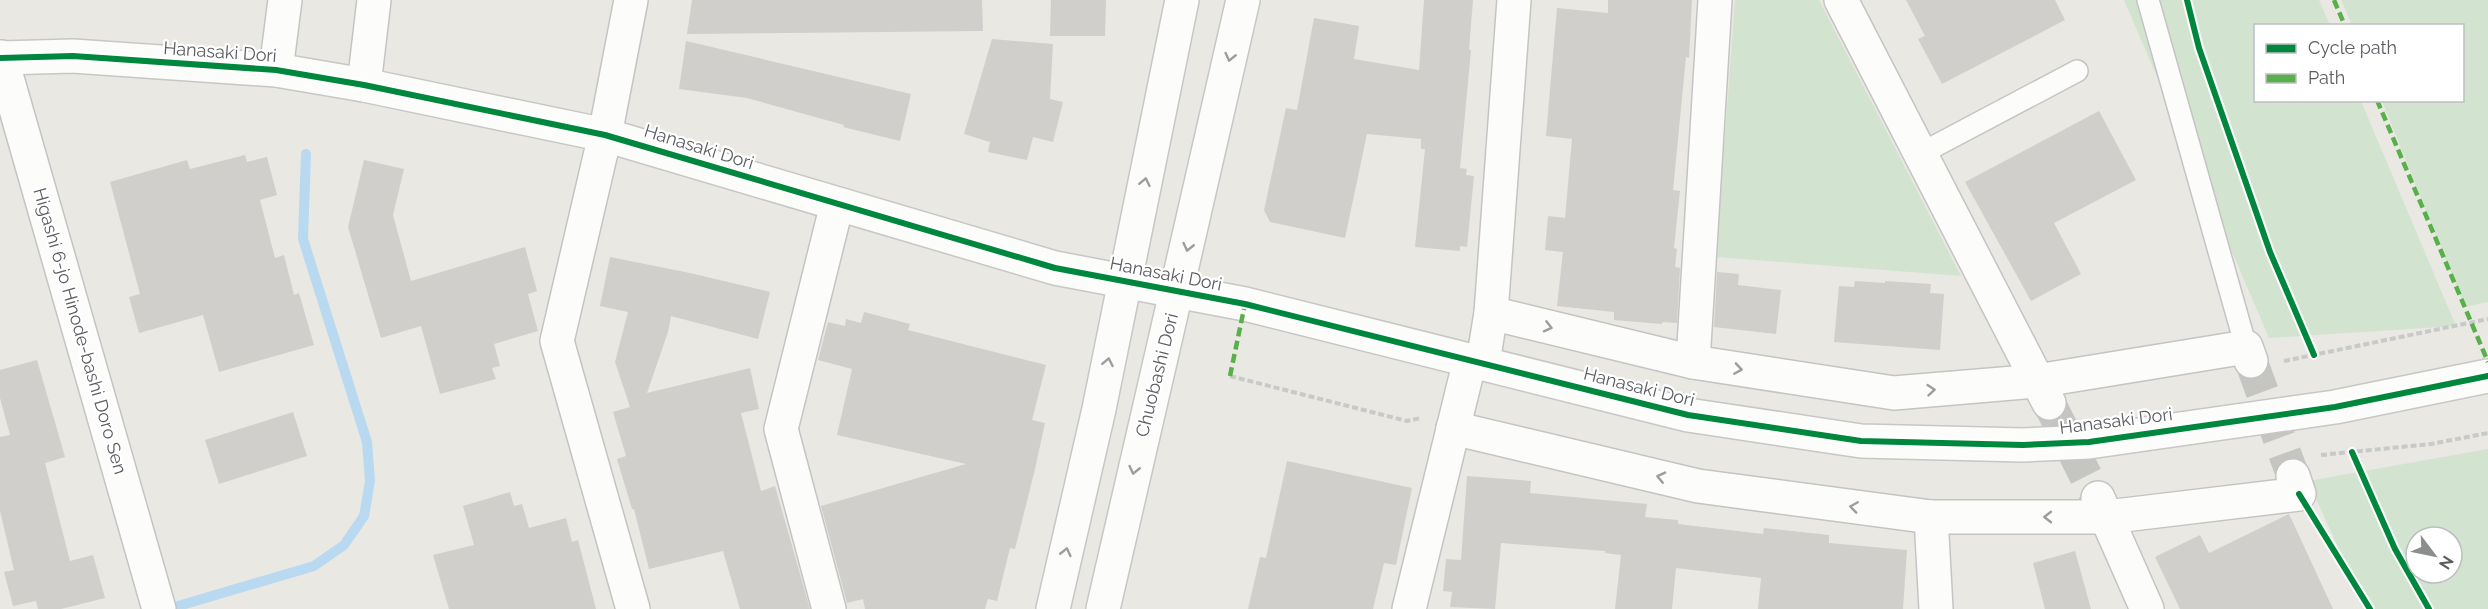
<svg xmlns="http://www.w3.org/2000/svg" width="2488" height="609" font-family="Raleway,sans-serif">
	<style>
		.green { fill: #d2e4cf; fill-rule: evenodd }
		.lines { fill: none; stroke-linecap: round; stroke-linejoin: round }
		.stream { stroke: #b9d9f1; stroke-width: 10 }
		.building { fill: #d0cfcc }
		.street-tunnel { stroke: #c5c5c2; stroke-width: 33; stroke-dasharray: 33 16; stroke-linecap: butt }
		.lane-casing { stroke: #c5c4c4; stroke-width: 24 }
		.street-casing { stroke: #c5c4c4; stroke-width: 36 }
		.secondary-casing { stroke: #c6c7c6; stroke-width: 36 }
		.path { stroke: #c7cac8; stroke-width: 4; stroke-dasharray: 6 3; stroke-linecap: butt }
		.lane { stroke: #fcfcfb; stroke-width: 21 }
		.street { stroke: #fcfcfb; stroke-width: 33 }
		.secondary { stroke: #fcfcfb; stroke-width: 33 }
		.quiet { stroke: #58b04a; stroke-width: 4.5; stroke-dasharray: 9 4.5; stroke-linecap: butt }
		.cycleway-casing { stroke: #fff; stroke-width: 10 }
		.cycleway { stroke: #00873e; stroke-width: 6 }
		.oneway { stroke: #9b9d9f }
		.labels { text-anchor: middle; stroke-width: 4.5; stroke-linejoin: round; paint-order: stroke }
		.street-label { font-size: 18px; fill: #5a5d61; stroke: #fff }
	</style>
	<rect width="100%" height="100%" fill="#e9e8e3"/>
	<g class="green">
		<polygon points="1735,0 1819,0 1961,276 1716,257"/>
		<polygon points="2124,0 2319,0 2330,25 2256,26 2256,100 2361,101 2456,326 2269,338"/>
		<polygon points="2341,0 2488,0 2488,302 2465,307 2382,101 2462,100 2462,26 2352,25"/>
		<path d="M2488 449V609H2366L2308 481ZM2416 537H2452V573H2416Z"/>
	</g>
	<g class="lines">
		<polyline class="stream" points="168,609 314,566 344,545 364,516 370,481 367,442 303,239 306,154"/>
	</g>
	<g class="building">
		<polygon points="692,0 982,0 983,31 687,34"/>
		<polygon points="1051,0 1106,0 1105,36 1050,36"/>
		<polygon points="1424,0 1473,0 1469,50 1471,50 1460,168 1467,169 1466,175 1474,176 1467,247 1460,246 1460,251 1415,247 1425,149 1421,149 1421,139 1367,134 1345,238 1270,222 1264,210 1286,108 1297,110 1314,18 1359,26 1354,59 1419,70"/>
		<polygon points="1608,0 1692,0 1689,58 1686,57 1673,190 1680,191 1674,248 1677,249 1675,267 1680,268 1677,323 1662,322 1662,324 1614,320 1614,312 1557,306 1563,252 1545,250 1548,216 1565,218 1572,139 1546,136 1557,8 1608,13"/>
		<polygon points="1906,0 2055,0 2065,20 1942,84 1918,39 1925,36"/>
		<polygon points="992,39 1053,44 1050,99 1063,102 1053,142 1033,137 1027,160 988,152 990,142 964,134"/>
		<polygon points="686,41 911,94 900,141 843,127 844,125 747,98 679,89"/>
		<polygon points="2099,111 2136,180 2054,223 2081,274 2031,301 1965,182"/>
		<polygon points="245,155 247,162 267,157 277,195 260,200 275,258 284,255 294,295 299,293 314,345 219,372 203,315 139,333 129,297 140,294 110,182 187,160 190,169"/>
		<polygon points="364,160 404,169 393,215 411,281 525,247 537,291 528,294 538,331 494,344 500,366 492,368 496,379 440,394 421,326 381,338 348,227"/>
		<polygon points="610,257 690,273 770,292 758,339 671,316 668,332 647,393 750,368 759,409 741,413 761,491 775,486 810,609 740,609 723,551 649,569 634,509 632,509 617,459 626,456 613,412 630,407 615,362 628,312 600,306"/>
		<polygon points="1717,272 1739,274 1738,285 1781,290 1776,334 1714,327"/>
		<polygon points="1855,281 1885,283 1885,281 1931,284 1930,293 1944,294 1940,350 1834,342 1839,286 1854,287"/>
		<polygon points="864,312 910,324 908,330 1046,365 1032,420 1045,423 1035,469 1015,549 1010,548 997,601 988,599 985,609 865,609 863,599 847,603 821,506 966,464 837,435 852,369 818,360 828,322 845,326 846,319 861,323"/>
		<polygon points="37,360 65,457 45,463 70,561 93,555 105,598 61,609 38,609 36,601 13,606 4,572 14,570 0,511 0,437 10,435 0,398 0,370"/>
		<polygon points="293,412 307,456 219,484 205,440"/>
		<polygon points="1287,461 1412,488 1396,565 1384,563 1373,609 1248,609 1260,557 1266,558"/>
		<polygon points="1467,476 1531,481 1530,493 1647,504 1645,517 1678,520 1678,524 1763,534 1764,528 1829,535 1829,543 1907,550 1903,609 1758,609 1761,578 1676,568 1672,609 1615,609 1621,555 1605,553 1605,551 1501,543 1495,609 1450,607 1452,592 1443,591 1446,559 1461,560"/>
		<polygon points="510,492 514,506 522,504 529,528 566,518 572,542 578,540 596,609 449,609 433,555 474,545 463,506"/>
		<polygon points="2289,514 2333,609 2180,609 2155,557 2200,535 2209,553"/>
		<polygon points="2075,551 2091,609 2045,609 2033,563"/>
	</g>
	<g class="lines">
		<g class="street-tunnel">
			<polyline points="2251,361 2293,476"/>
			<polyline points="2049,403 2097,498"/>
		</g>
		<defs>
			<g id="lane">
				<polyline points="2148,0 2246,347"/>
				<polyline points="1920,154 2077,71"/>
			</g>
			<g id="street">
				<polyline points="631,0 605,135 557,341 633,609"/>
				<polyline points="1841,0 2049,403"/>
				<polyline points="1,57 159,609"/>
				<polyline points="276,70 285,0"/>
				<polyline points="364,85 374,0"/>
				<polyline points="1491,313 1693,362 1894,393 2037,381 2246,347 2251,361"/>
				<polyline points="1483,362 1491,313 1514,0"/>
				<polyline points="1693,362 1715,0"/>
				<polyline points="1453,428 1698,486 1931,517 2107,517 2299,494 2293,476"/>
				<polyline points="2098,498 2147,609"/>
				<polyline points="1931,517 1936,609"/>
				<polyline points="829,609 781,429 837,204"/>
				<polyline points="1409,609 1470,360"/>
			</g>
			<g id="secondary">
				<polyline points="0,58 73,56 276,70 364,85 605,135 1055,268 1245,304 1688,415 1861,441 2023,445 2089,442 2335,407 2488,376"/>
				<polyline points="1053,609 1099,409 1182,0"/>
				<path d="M1103 609C1149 406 1198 203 1243 0"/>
			</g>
		</defs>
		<use href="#lane" class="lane-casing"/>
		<use href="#street" class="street-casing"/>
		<use href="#secondary" class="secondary-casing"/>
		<g class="path">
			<polyline points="2284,361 2488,319"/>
			<polyline points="1230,376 1407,421 1421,418"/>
			<polyline points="2321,455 2431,444 2488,433"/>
		</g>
		<use href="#lane" class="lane"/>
		<use href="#street" class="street"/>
		<use href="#secondary" class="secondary"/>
		<g class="quiet">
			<polyline points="2334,0 2345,26"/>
			<polyline points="2377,100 2488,362"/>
			<polyline points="1230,376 1245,304"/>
		</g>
		<defs>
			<g id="cycleway">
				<polyline points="2187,0 2199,48 2270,252 2314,355"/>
				<polyline points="0,58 73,56 276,70 364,85 605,135 1055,268 1245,304 1688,415 1861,441 2023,445 2089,442 2335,407 2488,376"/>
				<polyline points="2352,452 2395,549 2429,609"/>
				<polyline points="2299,494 2370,609"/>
			</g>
		</defs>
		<use href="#cycleway" class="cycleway-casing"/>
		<use href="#cycleway" class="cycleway"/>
	</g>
	<defs><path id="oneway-chevron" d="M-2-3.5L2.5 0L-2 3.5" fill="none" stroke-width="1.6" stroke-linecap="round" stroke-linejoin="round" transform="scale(1.5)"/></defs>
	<g class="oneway">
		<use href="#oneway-chevron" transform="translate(1230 57) rotate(103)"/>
		<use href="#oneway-chevron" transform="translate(1145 182) rotate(-78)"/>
		<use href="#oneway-chevron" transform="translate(1188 247) rotate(103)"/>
		<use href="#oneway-chevron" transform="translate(1548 327) rotate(14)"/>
		<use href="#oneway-chevron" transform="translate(1108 362) rotate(-79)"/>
		<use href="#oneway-chevron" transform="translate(1738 369) rotate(9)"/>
		<use href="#oneway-chevron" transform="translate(1931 390) rotate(-5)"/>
		<use href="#oneway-chevron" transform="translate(1134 470) rotate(103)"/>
		<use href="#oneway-chevron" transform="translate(1661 477) rotate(-167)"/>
		<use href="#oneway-chevron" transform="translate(1854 507) rotate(-172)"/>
		<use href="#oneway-chevron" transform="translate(2048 517) rotate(-180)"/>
		<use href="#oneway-chevron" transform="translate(1066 552) rotate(-77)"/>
	</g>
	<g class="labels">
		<g class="street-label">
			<text transform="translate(220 52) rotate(4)" y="6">Hanasaki Dori</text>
			<text transform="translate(699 147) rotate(17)" y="6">Hanasaki Dori</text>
			<text transform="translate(1166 274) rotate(11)" y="6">Hanasaki Dori</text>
			<text transform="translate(80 331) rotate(74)" y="6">Higashi 6-jo Hinode-bashi Doro Sen</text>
			<text transform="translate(1157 375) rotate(-76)" y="6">Chuobashi Dori</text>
			<text transform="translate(1639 387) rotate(14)" y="6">Hanasaki Dori</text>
			<text transform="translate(2116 421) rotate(-7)" y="6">Hanasaki Dori</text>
		</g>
	</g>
	<rect x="2254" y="24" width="210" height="78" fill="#ffffff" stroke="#bdbec0" stroke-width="1.5"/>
	<rect x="2266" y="44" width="30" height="9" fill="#00873e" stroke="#bdbec0" stroke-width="1.5"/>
	<text x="2308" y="54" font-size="18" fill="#5a5d61">Cycle path</text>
	<rect x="2266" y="74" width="30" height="9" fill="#58b04a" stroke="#bdbec0" stroke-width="1.5"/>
	<text x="2308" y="84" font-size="18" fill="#5a5d61">Path</text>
	<g transform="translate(2434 555) rotate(122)"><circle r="28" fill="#ffffff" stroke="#bdbec0" stroke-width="1.5"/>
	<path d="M0-4.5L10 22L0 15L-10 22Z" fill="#8c8e8e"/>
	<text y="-9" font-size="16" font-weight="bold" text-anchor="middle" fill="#5a5d61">N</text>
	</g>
</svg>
